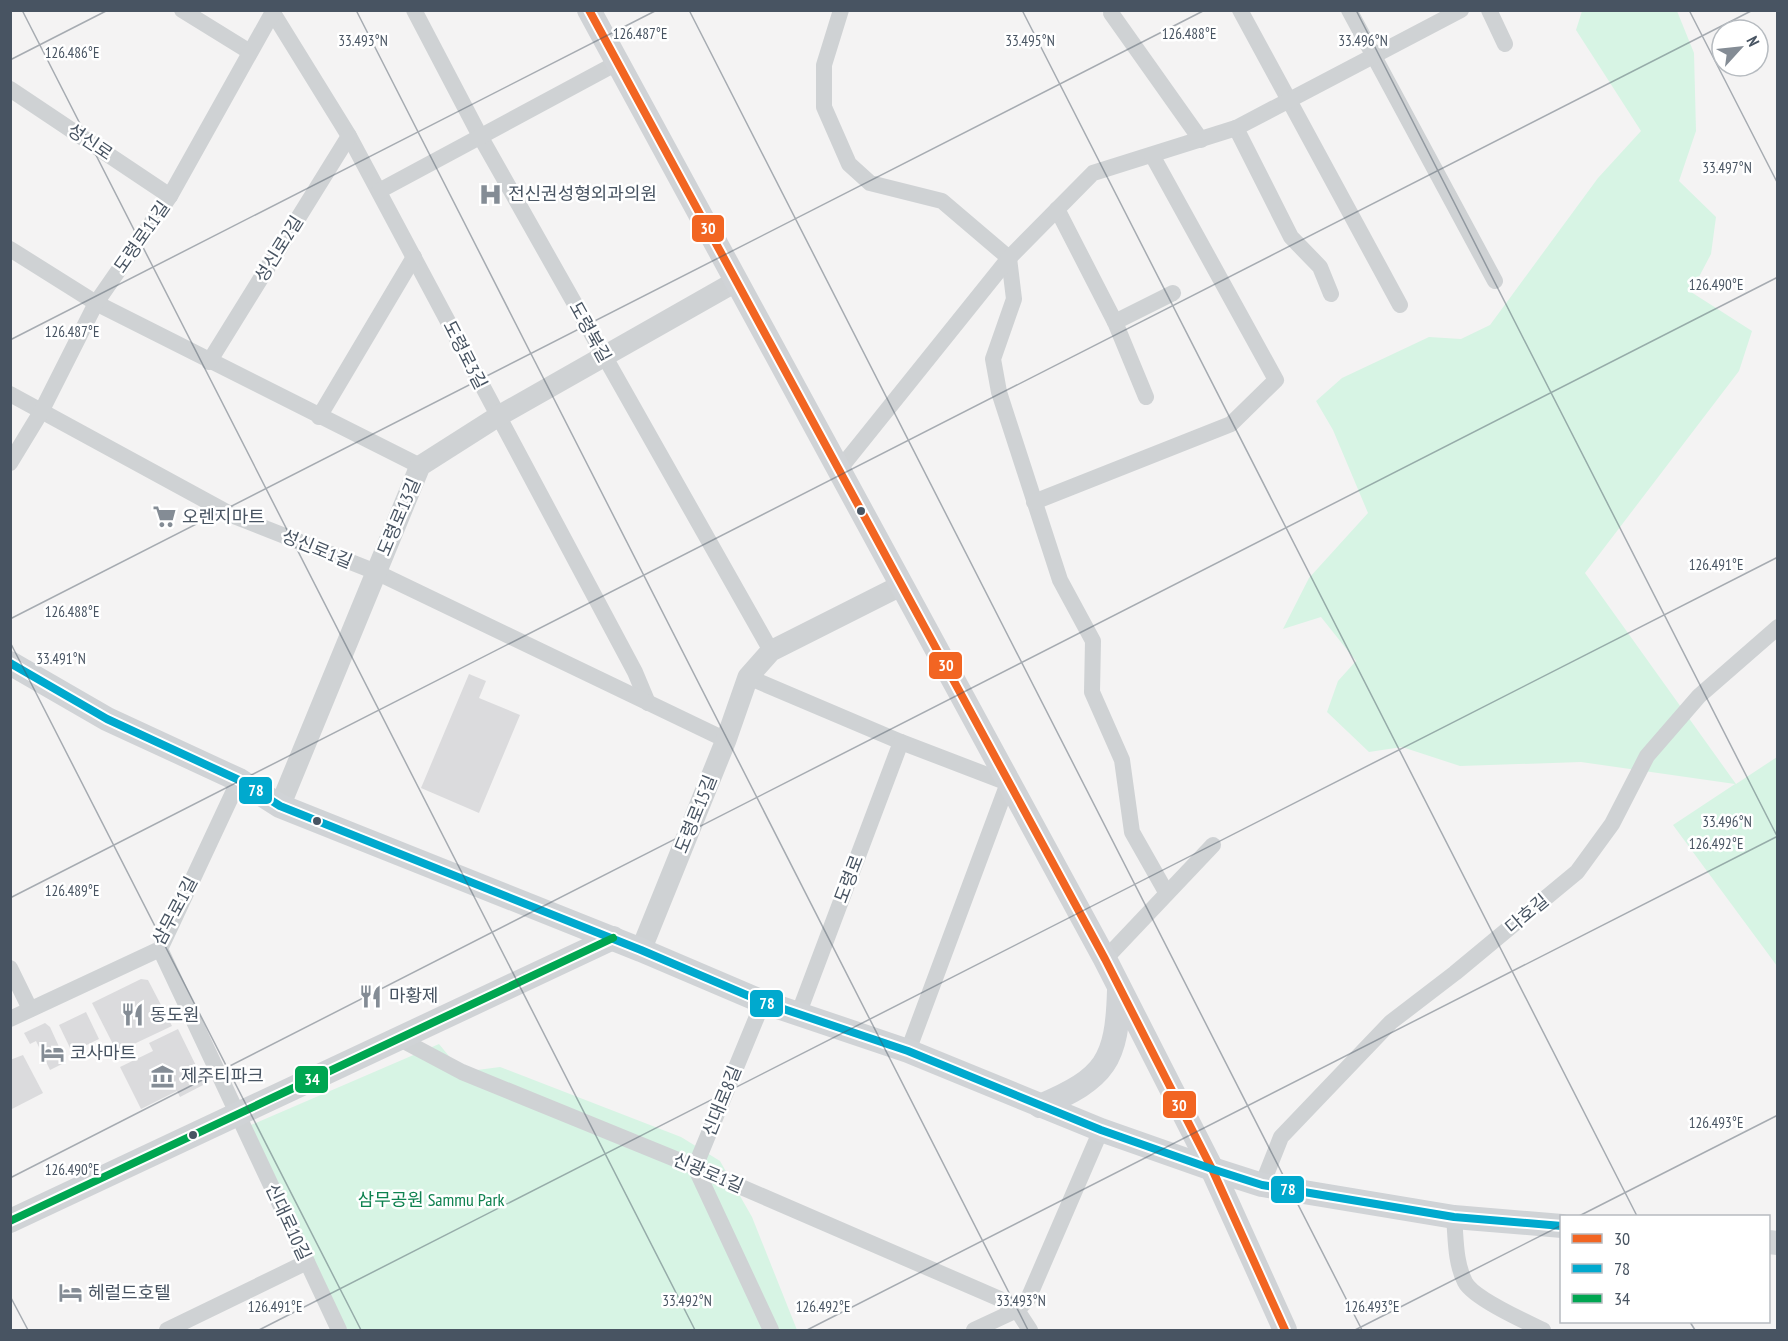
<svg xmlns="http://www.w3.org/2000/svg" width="1788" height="1341" font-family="'PT Sans Narrow','Noto Sans KR',sans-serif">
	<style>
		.green { fill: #d7f4e4 }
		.building { fill: #dbdbdd }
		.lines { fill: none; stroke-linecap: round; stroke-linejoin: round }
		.minor { stroke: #cfd2d4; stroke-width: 16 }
		.tertiary { stroke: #cfd2d4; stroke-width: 21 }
		.secondary { stroke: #d0d3d6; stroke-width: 24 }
		.bus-1-casing { stroke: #fff; stroke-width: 12 }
		.bus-2-casing { stroke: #fff; stroke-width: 12 }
		.bus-3-casing { stroke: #fff; stroke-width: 12 }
		.bus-1 { stroke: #f26522; stroke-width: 8 }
		.bus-2 { stroke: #00a9ce; stroke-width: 8 }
		.bus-3 { stroke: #00a651; stroke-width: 8 }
		.ticks { fill: none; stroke: #485462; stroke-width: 1.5; stroke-opacity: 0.45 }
		.bus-dot { fill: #485462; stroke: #fff; stroke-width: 2 }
		.labels { text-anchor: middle; stroke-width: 5; stroke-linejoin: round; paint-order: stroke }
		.street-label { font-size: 18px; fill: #485462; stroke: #fff }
		.poi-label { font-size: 18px; fill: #485462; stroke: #fff; text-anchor: start }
		.park-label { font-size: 18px; fill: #0f8250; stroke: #fff }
		.ticks-label { font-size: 15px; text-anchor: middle; fill: #485462; stroke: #fff; stroke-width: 5; stroke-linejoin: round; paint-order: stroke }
		.line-badge { stroke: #fff; stroke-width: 2 }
		.badge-label { font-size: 16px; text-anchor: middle; font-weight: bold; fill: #fff }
	</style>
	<rect width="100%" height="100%" fill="#f4f3f3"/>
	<g class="green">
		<polygon points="1582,11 1677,11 1694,53 1696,131 1679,181 1716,217 1711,254 1691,292 1752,331 1739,371 1585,573 1736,784 1777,757 1777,966 1673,825 1735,784 1581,762 1460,766 1402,747 1369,752 1327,712 1338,681 1356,661 1321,617 1283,629 1309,578 1368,513 1333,430 1316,401 1342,378 1429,337 1461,339 1490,325 1598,178 1641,131 1576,30"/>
		<polygon points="439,1044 462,1072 500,1067 681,1137 720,1161 752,1217 797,1330 347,1330 251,1125"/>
	</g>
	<g class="building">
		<polygon points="469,674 486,681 479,698 520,715 479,813 421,788"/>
		<polygon points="141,979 148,980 172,1026 117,1052 92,1003"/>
		<polygon points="86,1012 99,1039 72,1052 59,1025"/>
		<polygon points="45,1023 50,1027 66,1062 50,1070 36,1041 30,1044 24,1033"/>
		<polygon points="178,1029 205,1084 180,1097 177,1091 141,1109 120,1067 153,1051 149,1043"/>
		<polygon points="23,1055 43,1093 10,1110 10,1060"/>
	</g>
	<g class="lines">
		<g class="minor">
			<polyline points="182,10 250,52"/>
			<polyline points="414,10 480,136 771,651"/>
			<polyline points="841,10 824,65 824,107 849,164 870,183 942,201 1009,258 1014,299 993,359 999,392 1060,580 1093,641 1092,692 1122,760 1132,832 1166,892"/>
			<polyline points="1240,10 1400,305"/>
			<polyline points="1349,10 1495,281"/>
			<polyline points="1489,10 1505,44"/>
			<polyline points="273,13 349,136 635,672 648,703"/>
			<polyline points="1111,13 1201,140"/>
			<polyline points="10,89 170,196"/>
			<polyline points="1236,128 1291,237 1320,267 1331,294"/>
			<polyline points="379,191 617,63"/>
			<polyline points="1057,209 1115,322 1146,397"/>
			<polyline points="10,249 96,303 420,466"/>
			<polyline points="1115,322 1173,293"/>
			<polyline points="209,362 349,136"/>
			<polyline points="10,394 234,516 376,572 726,740"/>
			<polyline points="319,417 414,257"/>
			<polyline points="10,463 41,412 96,303 170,196 274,10"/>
			<polyline points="838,471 1009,258 1093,173 1236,128 1461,10"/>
			<polyline points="1034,502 1231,424 1276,380 1152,155"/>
			<polyline points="748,677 901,742 1008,783 908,1051"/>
			<polyline points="160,949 339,1330"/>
			<polyline points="1105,959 1213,845"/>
			<polyline points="10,968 30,1009"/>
			<polyline points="763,1002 695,1167 771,1330"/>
			<polyline points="798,1015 901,742"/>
			<polyline points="10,1019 160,949 239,780"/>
			<polyline points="398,1038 462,1072 695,1167 1000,1299 1017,1310 1030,1330"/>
			<polyline points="1262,1185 1281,1137 1391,1022 1455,973 1577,872 1612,824 1647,756 1699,696 1778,627"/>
			<path d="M1454 1217C1456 1239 1455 1262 1465 1282 1473 1298 1526 1322 1543 1330"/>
			<polyline points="167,1330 307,1262"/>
			<polyline points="974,1330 1017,1310 1028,1299 1101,1130"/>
		</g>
		<g class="tertiary">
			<polyline points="280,806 420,466 497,417 735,282"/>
			<polyline points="641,950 726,740 748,677 771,651 900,586"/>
		</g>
		<g class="secondary">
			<polyline points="589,10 1105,959 1212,1169 1285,1330"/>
			<polyline points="10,663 107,719 239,780 280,806 641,950 763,1002 908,1051 1101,1130 1212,1169 1262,1185 1454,1217 1562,1226"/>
			<path d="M1040 1106C1106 1078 1117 1061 1119 990"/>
			<polyline points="10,1221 613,938"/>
			<polyline points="1768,1242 1778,1243"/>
		</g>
		<defs>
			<polyline id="bus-1" points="589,10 1105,959 1212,1169 1285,1330"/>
			<polyline id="bus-2" points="10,663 107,719 239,780 280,806 641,950 763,1002 908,1051 1101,1130 1212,1169 1262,1185 1454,1217 1562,1226"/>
			<polyline id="bus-3" points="10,1221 613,938"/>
		</defs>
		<use href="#bus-1" class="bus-1-casing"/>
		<use href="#bus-2" class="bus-2-casing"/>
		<use href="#bus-3" class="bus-3-casing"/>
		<use href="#bus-1" class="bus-1"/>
		<use href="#bus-2" class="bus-2"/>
		<use href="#bus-3" class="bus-3"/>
	</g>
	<path class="ticks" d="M22 10 695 1330M356 10 1028 1330M689 10 1362 1330M1022 10 1637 1216M1356 10 1778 838M1689 10 1778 184M10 60 108 10M10 340 657 10M10 619 1205 10M10 642 361 1330M10 898 1753 10M10 1178 1778 277M1579 1216 1778 1115M10 1296 28 1330M1690 1322 1695 1330M259 1330 1778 557M807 1330 1778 836M1355 1330 1562 1225"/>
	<defs>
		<symbol id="hospital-bare" viewBox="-9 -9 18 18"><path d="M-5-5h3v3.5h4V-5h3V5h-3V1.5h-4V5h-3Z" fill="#848c95" stroke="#fff" stroke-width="2.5" paint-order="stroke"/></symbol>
		<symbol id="supermarket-bare" viewBox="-9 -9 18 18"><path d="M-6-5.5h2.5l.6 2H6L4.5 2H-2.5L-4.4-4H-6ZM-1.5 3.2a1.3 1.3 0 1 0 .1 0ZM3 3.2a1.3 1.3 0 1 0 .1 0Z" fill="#848c95" stroke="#fff" stroke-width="2.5" paint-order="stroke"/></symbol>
		<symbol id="restaurant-bare" viewBox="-9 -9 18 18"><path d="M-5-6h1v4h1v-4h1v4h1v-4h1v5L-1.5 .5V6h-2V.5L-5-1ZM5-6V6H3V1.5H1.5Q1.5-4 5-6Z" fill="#848c95" stroke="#fff" stroke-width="2.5" paint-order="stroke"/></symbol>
		<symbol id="hotel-bare" viewBox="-9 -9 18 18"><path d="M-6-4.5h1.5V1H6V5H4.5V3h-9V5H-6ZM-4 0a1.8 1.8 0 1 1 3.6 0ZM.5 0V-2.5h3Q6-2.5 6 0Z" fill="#848c95" stroke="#fff" stroke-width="2.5" paint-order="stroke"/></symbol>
		<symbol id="museum-bare" viewBox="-9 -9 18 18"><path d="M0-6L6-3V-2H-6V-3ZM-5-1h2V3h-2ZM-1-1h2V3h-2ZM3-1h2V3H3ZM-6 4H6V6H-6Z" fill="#848c95" stroke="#fff" stroke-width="2.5" paint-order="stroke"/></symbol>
	</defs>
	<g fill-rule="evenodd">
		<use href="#hospital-bare" x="474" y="178" width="33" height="33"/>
		<use href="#supermarket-bare" x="148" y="500" width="33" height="33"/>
		<use href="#restaurant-bare" x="354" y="980" width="33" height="33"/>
		<use href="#restaurant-bare" x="116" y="998" width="33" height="33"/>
		<use href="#hotel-bare" x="36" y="1036" width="33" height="33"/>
		<use href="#museum-bare" x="146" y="1060" width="33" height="33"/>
		<use href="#hotel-bare" x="54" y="1276" width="33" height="33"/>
	</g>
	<g class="bus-dot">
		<circle cx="861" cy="511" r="5"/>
		<circle cx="317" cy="821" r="5"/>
		<circle cx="193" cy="1135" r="5"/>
	</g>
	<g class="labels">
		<g class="street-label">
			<text transform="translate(90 142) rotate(34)" y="6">성신로</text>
			<text transform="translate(142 237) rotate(-55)" y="6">도령로11길</text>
			<text transform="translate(279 249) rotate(-58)" y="6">성신로2길</text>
			<text transform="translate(590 332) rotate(61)" y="6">도령북길</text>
			<text transform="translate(465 355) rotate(63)" y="6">도령로3길</text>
			<text transform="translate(399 517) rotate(-67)" y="6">도령로13길</text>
			<text transform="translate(317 549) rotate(22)" y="6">성신로1길</text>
			<text transform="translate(696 814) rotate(-68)" y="6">도령로15길</text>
			<text transform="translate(849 879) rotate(-69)" y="6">도령로</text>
			<text transform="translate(175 911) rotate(-62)" y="6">삼무로1길</text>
			<text transform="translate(1527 914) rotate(-40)" y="6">다호길</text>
			<text transform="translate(722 1101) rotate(-68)" y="6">신대로8길</text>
			<text transform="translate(708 1173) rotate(23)" y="6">신광로1길</text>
			<text transform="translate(288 1222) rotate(65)" y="6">신대로10길</text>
		</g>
		<g class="poi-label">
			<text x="508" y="200">전신권성형외과의원</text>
			<text x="182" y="523">오렌지마트</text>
			<text x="389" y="1002">마황제</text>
			<text x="150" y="1021">동도원</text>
			<text x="70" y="1059">코사마트</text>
			<text x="181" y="1082">제주티파크</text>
			<text x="88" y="1299">헤럴드호텔</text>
		</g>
		<g class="park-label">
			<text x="431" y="1206">삼무공원 Sammu Park</text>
		</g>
	</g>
	<g class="ticks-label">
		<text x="640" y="39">126.487°E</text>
		<text x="1189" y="39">126.488°E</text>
		<text x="363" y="46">33.493°N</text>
		<text x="1030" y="46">33.495°N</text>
		<text x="1363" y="46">33.496°N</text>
		<text x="72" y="58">126.486°E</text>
		<text x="1727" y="173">33.497°N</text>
		<text x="1716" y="290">126.490°E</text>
		<text x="72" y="337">126.487°E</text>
		<text x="1716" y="570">126.491°E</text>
		<text x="72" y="617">126.488°E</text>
		<text x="61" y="664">33.491°N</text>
		<text x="1727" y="827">33.496°N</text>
		<text x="1716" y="849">126.492°E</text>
		<text x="72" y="896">126.489°E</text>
		<text x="1716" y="1128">126.493°E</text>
		<text x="72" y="1175">126.490°E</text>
		<text x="687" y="1306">33.492°N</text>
		<text x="1021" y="1306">33.493°N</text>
		<text x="275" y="1312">126.491°E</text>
		<text x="823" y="1312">126.492°E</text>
		<text x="1372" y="1312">126.493°E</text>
	</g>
	<g class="line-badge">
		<rect x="691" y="214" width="34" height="29" rx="6" fill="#f26522"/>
		<rect x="928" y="651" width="35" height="29" rx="6" fill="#f26522"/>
		<rect x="238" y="776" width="35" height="29" rx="6" fill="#00a9ce"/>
		<rect x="749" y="989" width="35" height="29" rx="6" fill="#00a9ce"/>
		<rect x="294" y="1065" width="35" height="29" rx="6" fill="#00a651"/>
		<rect x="1162" y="1090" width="35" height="29" rx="6" fill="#f26522"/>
		<rect x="1270" y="1175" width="35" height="29" rx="6" fill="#00a9ce"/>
	</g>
	<g class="badge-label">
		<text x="708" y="234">30</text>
		<text x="946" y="671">30</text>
		<text x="256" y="796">78</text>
		<text x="767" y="1009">78</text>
		<text x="312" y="1085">34</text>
		<text x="1179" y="1111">30</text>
		<text x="1288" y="1195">78</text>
	</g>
	<rect width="1788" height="1341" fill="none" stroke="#485462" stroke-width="24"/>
	<rect x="1560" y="1215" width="210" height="108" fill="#ffffff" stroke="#b6bbc0" stroke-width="1.5"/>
	<rect x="1572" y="1234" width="30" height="9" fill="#f26522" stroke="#b6bbc0" stroke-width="1.5"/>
	<text x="1614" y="1245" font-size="18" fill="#485462">30</text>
	<rect x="1572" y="1264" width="30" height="9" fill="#00a9ce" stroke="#b6bbc0" stroke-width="1.5"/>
	<text x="1614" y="1275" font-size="18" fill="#485462">78</text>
	<rect x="1572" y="1294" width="30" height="9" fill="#00a651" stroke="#b6bbc0" stroke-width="1.5"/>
	<text x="1614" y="1305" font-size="18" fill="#485462">34</text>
	<g transform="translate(1740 48) rotate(63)"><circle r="28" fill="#ffffff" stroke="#b6bbc0" stroke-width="1.5"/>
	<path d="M0-4.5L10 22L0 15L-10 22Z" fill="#848c95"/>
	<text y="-9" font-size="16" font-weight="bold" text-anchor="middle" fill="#485462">N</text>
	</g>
</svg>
